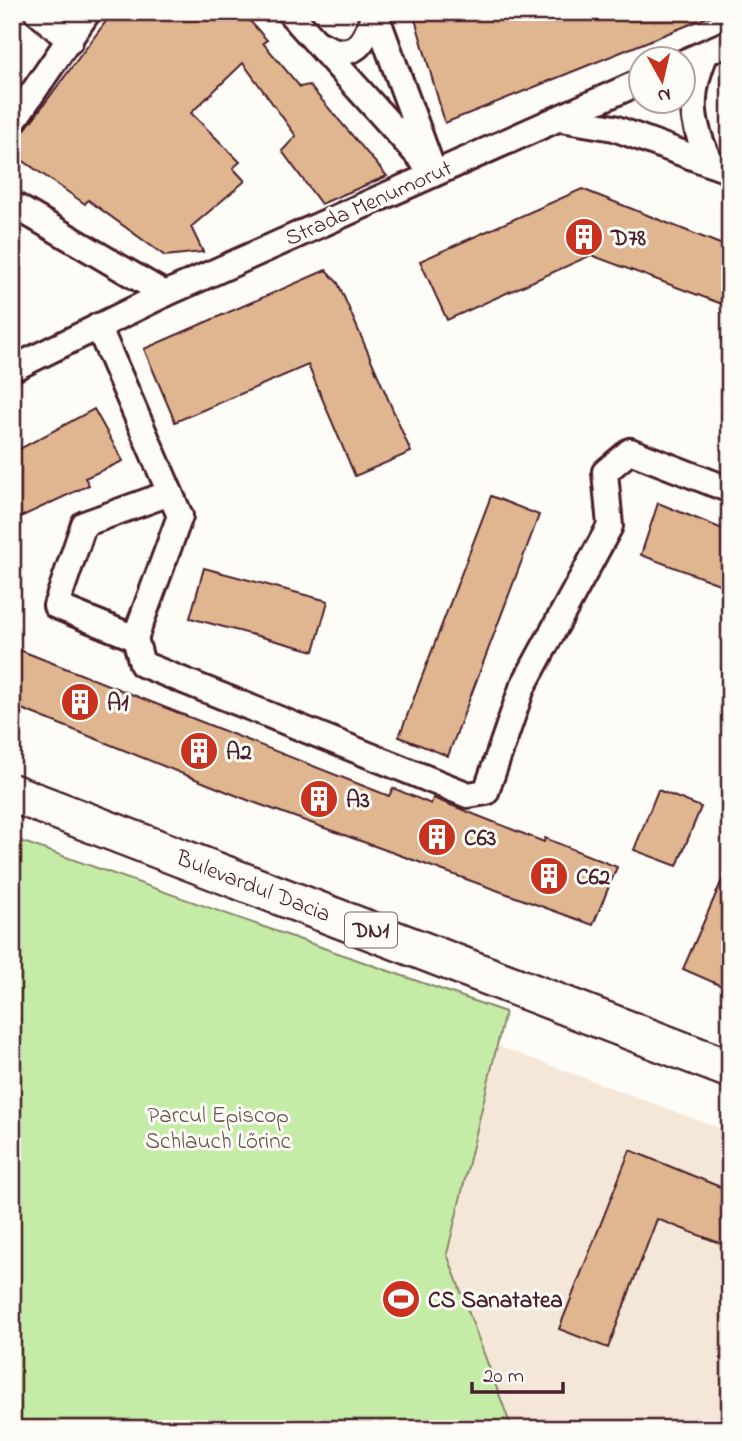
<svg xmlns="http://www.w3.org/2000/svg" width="742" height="1441" font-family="'Indie Flower',sans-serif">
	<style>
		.built { fill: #f4e7d8 }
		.green { fill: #c4eca7; stroke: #878669; stroke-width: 2 }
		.building { fill: #dfb690; stroke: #4a1f2b; stroke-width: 2 }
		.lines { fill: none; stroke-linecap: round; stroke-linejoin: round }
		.street-casing { stroke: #4a1f2b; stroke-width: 30 }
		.primary-casing { stroke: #4a1f2b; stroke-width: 42 }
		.street { stroke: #fdfcf7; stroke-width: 24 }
		.primary { stroke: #fdfcf7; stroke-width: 37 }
		.labels { text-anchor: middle; stroke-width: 6; stroke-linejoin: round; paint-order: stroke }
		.shield { fill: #fdfcf7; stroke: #806168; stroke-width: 2 }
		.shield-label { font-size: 21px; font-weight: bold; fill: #4a1f2b }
		.street-label { font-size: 23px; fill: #4a1f2b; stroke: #fdfcf7 }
		.poi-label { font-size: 23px; font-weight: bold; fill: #4a1f2b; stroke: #fdfcf7; text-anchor: start }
		.park-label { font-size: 23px; fill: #68524a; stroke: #fdfcf7 }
	</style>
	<rect width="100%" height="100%" fill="#fdfcf7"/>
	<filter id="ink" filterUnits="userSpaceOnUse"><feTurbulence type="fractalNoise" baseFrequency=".0143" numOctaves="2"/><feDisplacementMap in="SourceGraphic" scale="14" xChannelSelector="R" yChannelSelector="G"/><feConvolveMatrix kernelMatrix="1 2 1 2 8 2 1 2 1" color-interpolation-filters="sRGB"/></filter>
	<g filter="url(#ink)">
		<polygon class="built" points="495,1045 730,1132 730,1429 512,1429 447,1255"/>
		<polygon class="green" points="12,838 505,1012 447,1254 512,1429 12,1429"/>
		<g class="building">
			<polygon points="113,12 242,12 267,40 263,43 300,87 309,85 387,176 321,204 282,151 296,136 243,63 191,113 240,162 233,168 245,181 191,227 203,252 165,256 88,200 85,204 12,153 12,138 24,131"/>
			<polygon points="413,12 718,12 718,13 445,123"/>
			<polygon points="582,189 730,248 730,307 591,255 447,320 420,261"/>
			<polygon points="326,270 338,283 411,452 355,476 308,365 175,422 144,349"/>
			<polygon points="94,409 123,461 85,478 89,485 12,521 12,453"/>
			<polygon points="491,496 539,515 448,756 399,737"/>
			<polygon points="658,503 730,532 730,588 641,555"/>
			<polygon points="204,568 328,601 314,651 190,618"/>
			<polygon points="12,647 389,796 393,788 431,804 433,798 544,842 545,838 617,867 593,925 250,801 12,705"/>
			<polygon points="658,790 701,807 677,866 634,850"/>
			<polygon points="730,862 730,973 724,987 683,969"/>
			<polygon points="630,1150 730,1191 730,1247 657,1219 608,1348 559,1329"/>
		</g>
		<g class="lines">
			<defs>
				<g id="street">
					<polyline points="37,12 70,41"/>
					<polyline points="289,12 433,172"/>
					<polyline points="375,12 431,165"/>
					<path d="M320 44C353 63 366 44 374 12"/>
					<path d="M706 53C688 94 690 123 711 164"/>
					<polyline points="682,63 730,42"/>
					<polyline points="561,119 614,128 730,171"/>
					<polyline points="12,123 88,12"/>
					<polyline points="12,204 165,294"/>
					<polyline points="98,326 180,516 135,638"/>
					<polyline points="12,369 165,294 640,82"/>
					<polyline points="135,638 142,664 468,795 486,792 522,688 610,526 605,472 630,451 730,490"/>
					<polyline points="135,638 56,606 84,524 170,493"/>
				</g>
				<polyline id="primary" points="12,793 730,1069"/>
			</defs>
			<use href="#street" class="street-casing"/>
			<use href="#primary" class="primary-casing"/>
			<use href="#street" class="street"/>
			<use href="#primary" class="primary"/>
		</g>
	</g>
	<defs>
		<symbol id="building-disc" viewBox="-11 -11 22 22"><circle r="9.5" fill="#c8321e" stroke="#fdfcf7"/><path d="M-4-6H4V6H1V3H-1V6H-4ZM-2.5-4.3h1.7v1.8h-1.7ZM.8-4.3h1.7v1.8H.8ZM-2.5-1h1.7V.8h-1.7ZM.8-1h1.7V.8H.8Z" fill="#fff"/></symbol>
		<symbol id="stadium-disc" viewBox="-11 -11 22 22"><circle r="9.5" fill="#c8321e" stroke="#fdfcf7"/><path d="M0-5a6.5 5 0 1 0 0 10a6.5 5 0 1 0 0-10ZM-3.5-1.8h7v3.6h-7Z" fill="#fff"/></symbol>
	</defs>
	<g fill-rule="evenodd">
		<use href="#building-disc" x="562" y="215" width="44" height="44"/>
		<use href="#building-disc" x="58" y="680" width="44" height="44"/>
		<use href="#building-disc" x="177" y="729" width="44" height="44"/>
		<use href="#building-disc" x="297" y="777" width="44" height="44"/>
		<use href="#building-disc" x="415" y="815" width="44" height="44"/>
		<use href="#building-disc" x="527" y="854" width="44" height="44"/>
		<use href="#stadium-disc" x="379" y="1277" width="44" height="44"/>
	</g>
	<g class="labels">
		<rect class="shield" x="345" y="912.5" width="52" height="35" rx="5"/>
		<g class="shield-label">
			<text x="371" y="937">DN1</text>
		</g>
		<g class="street-label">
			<text transform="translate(368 202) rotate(-24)" y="8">Strada Menumorut</text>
			<text transform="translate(254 885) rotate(21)" y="8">Bulevardul Dacia</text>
		</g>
		<g class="poi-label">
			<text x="611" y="245">D78</text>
			<text x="107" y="710">A1</text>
			<text x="226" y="759">A2</text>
			<text x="346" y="807">A3</text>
			<text x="464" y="845">C63</text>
			<text x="576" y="884">C62</text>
			<text x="428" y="1307">CS Sanatatea</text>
		</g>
		<g class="park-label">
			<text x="218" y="1122">Parcul Episcop<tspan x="218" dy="26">Schlauch Lőrinc</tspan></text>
		</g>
	</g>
	<rect width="742" height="1441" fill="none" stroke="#fdfcf7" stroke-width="42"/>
	<rect x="21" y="21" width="700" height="1399" fill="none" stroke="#4a1f2b" stroke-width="2.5" filter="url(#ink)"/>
	<g transform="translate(662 80) rotate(172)"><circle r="33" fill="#fdfcf7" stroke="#b5a4a5" stroke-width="2"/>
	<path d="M0-5L12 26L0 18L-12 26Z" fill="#c8321e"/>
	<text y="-10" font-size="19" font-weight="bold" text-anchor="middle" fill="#4a1f2b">N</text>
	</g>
	<path d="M472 1382v10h91v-10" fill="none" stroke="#4a1f2b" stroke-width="3.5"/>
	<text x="483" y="1382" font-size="21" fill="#4a1f2b" stroke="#fdfcf7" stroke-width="5" paint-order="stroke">20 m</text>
</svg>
